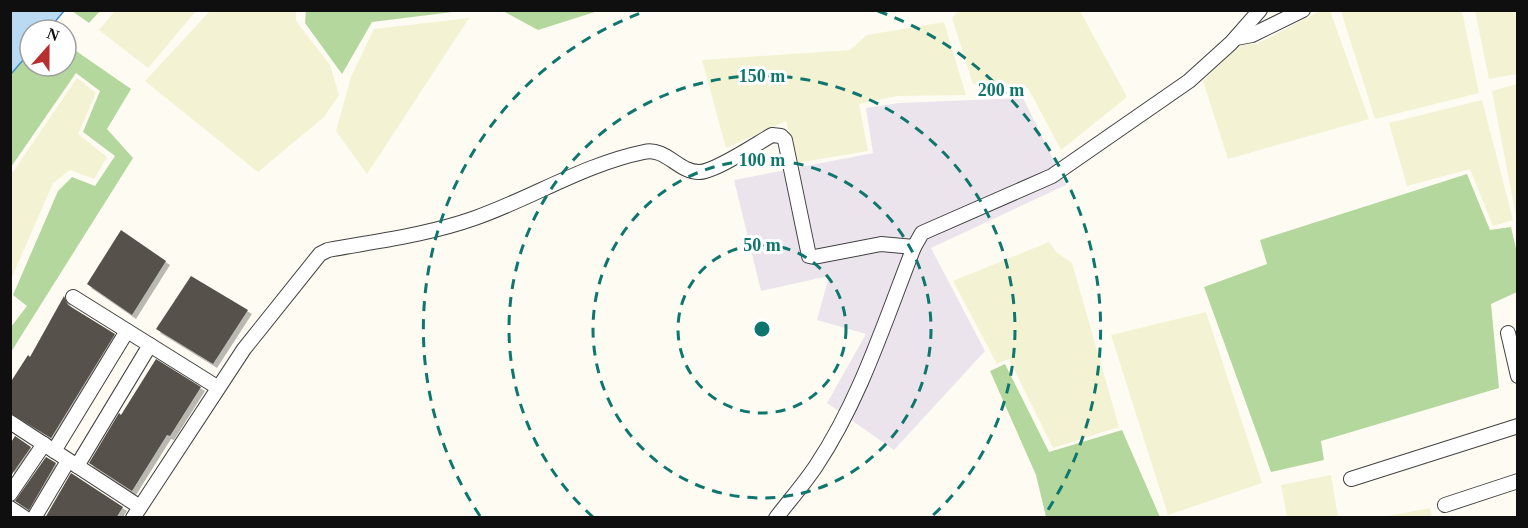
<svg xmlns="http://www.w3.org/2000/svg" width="1528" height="528" font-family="'Times New Roman',serif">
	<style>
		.industrial { fill: #ece4ed }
		.farmland { fill: #f3f2d3 }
		.forest { fill: #b4d79d }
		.water { fill: #b9daf2; stroke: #458bc5; stroke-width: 1.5 }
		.building { fill: #57514c; filter: url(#shadow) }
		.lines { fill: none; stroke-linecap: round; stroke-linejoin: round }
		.street-casing { stroke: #424242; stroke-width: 16 }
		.street { stroke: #fff; stroke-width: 14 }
		.ring { fill: none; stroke: #0f766e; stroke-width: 3; stroke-dasharray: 10 8 }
		.centre { fill: #0f766e; stroke: #fff; stroke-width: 3 }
		.ring-label { font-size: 18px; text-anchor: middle; font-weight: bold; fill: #0f766e; stroke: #fff; stroke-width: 6; stroke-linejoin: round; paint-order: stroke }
	</style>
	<defs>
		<filter id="shadow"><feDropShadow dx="4" dy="4" stdDeviation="0" flood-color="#0004"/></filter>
	</defs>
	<rect width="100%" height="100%" fill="#fefcf2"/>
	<polygon class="industrial" points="1023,98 1066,185 931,248 985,351 894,450 827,403 866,334 817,320 829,276 761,291 734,180 873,153 866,108 899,103"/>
	<g class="farmland">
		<polygon points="115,11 115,10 196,11 148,68 99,30"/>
		<polygon points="210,11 296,11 296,21 330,65 339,95 324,117 258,172 145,81"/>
		<polygon points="958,11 1080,11 1127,97 1061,150 1028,88 973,84 952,18"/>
		<polygon points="1320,11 1330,11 1369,119 1228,159 1203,81 1240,43 1257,44"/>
		<polygon points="1341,11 1462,11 1479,93 1375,119"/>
		<polygon points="1475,11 1517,11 1517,74 1489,79"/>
		<polygon points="469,18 367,174 336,131 351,77 374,29"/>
		<polygon points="944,22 966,95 897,96 859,104 868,151 797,163 786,121 726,148 702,60 850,50 867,35"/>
		<polygon points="77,78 96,93 78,134 107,157 94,179 70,170 53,183 11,279 11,173 13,172"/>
		<polygon points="1517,84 1518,221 1517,221 1492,91"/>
		<polygon points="1482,100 1513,220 1493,226 1470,169 1407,186 1389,123"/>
		<polygon points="1049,242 1056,252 1072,263 1119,427 1053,448 1009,359 997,364 953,281"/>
		<polygon points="1206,312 1262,483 1168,515 1111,335"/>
		<polygon points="1331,475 1338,517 1287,517 1281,485"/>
		<polygon points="1430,508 1432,517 1382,517"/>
	</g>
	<g class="forest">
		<polygon points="72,11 100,11 89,23"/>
		<polygon points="306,11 306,10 461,11 372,22 342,74 305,23"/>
		<polygon points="503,11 598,11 538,30"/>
		<polygon points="30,38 30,66 66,66 66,44 131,89 107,129 133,158 11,352 11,327 27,306 13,295 58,191 72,177 95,186 115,156 83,132 100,91 76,73 11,167 11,60"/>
		<polygon points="1467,174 1490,230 1511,227 1517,253 1517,292 1491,304 1499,388 1321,441 1324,460 1271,472 1204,287 1267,264 1260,240"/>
		<polygon points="1005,364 1049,452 1122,430 1160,517 1046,517 1036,475 990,371"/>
	</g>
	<polygon class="water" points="11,10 64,11 48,30 30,30 30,52 11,74"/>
	<g class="building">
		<polygon points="121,230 166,261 132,315 87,284"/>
		<polygon points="191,276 248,310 213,364 156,329"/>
		<polygon points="64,296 68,305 115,334 51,438 10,413 10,383 28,355 30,357"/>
		<polygon points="156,359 201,387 170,436 167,435 132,491 89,463 119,413 121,415"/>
		<polygon points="15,436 31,447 10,477 10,444"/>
		<polygon points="46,457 56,463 29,510 15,501"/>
		<polygon points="71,473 123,507 116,518 45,518"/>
	</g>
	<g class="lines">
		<defs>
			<g id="street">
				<polyline points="1236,38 1252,35 1303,10"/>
				<polyline points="73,297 217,387"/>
				<polyline points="1508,333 1518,376"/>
				<polyline points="10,422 140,507"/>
				<polyline points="54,451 127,331"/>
				<polyline points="77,466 150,345"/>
				<polyline points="1351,479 1518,426"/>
				<polyline points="10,494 44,444"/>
				<polyline points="1445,505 1518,481"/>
				<polyline points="10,508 25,518"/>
				<polyline points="34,518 68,461"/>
				<path d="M133 518 244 349 320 254 328 250C377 241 427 235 475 218 532 198 585 164 644 152 666 147 678 172 699 172 715 172 756 144 772 135L781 136 785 140 809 256 814 257 881 244 914 247"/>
				<path d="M776 518C789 501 804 484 816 466 860 400 885 321 914 247L922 233 1052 176 1189 81 1231 43 1260 10"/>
			</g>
		</defs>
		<use href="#street" class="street-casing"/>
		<use href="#street" class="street"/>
	</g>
	<g class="ring">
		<circle cx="762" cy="329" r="84"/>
		<circle cx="762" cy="329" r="169"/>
		<path d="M593 517A253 253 0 1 1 931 517"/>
		<path d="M480 516A338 338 0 0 1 646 11M878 11A338 338 0 0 1 1044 516"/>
	</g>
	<circle cx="762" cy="329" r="9" class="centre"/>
	<g class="ring-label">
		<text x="762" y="82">150 m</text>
		<text x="1001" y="96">200 m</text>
		<text x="762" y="166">100 m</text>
		<text x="762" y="251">50 m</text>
	</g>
	<rect width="1528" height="528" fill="none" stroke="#0f0f0f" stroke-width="24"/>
	<g transform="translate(48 48) rotate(21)"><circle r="28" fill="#ffffff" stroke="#9f9f9f" stroke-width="1.5"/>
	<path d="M0-4.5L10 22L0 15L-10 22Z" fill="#b7302f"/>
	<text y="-9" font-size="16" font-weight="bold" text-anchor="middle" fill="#0f0f0f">N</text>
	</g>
</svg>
